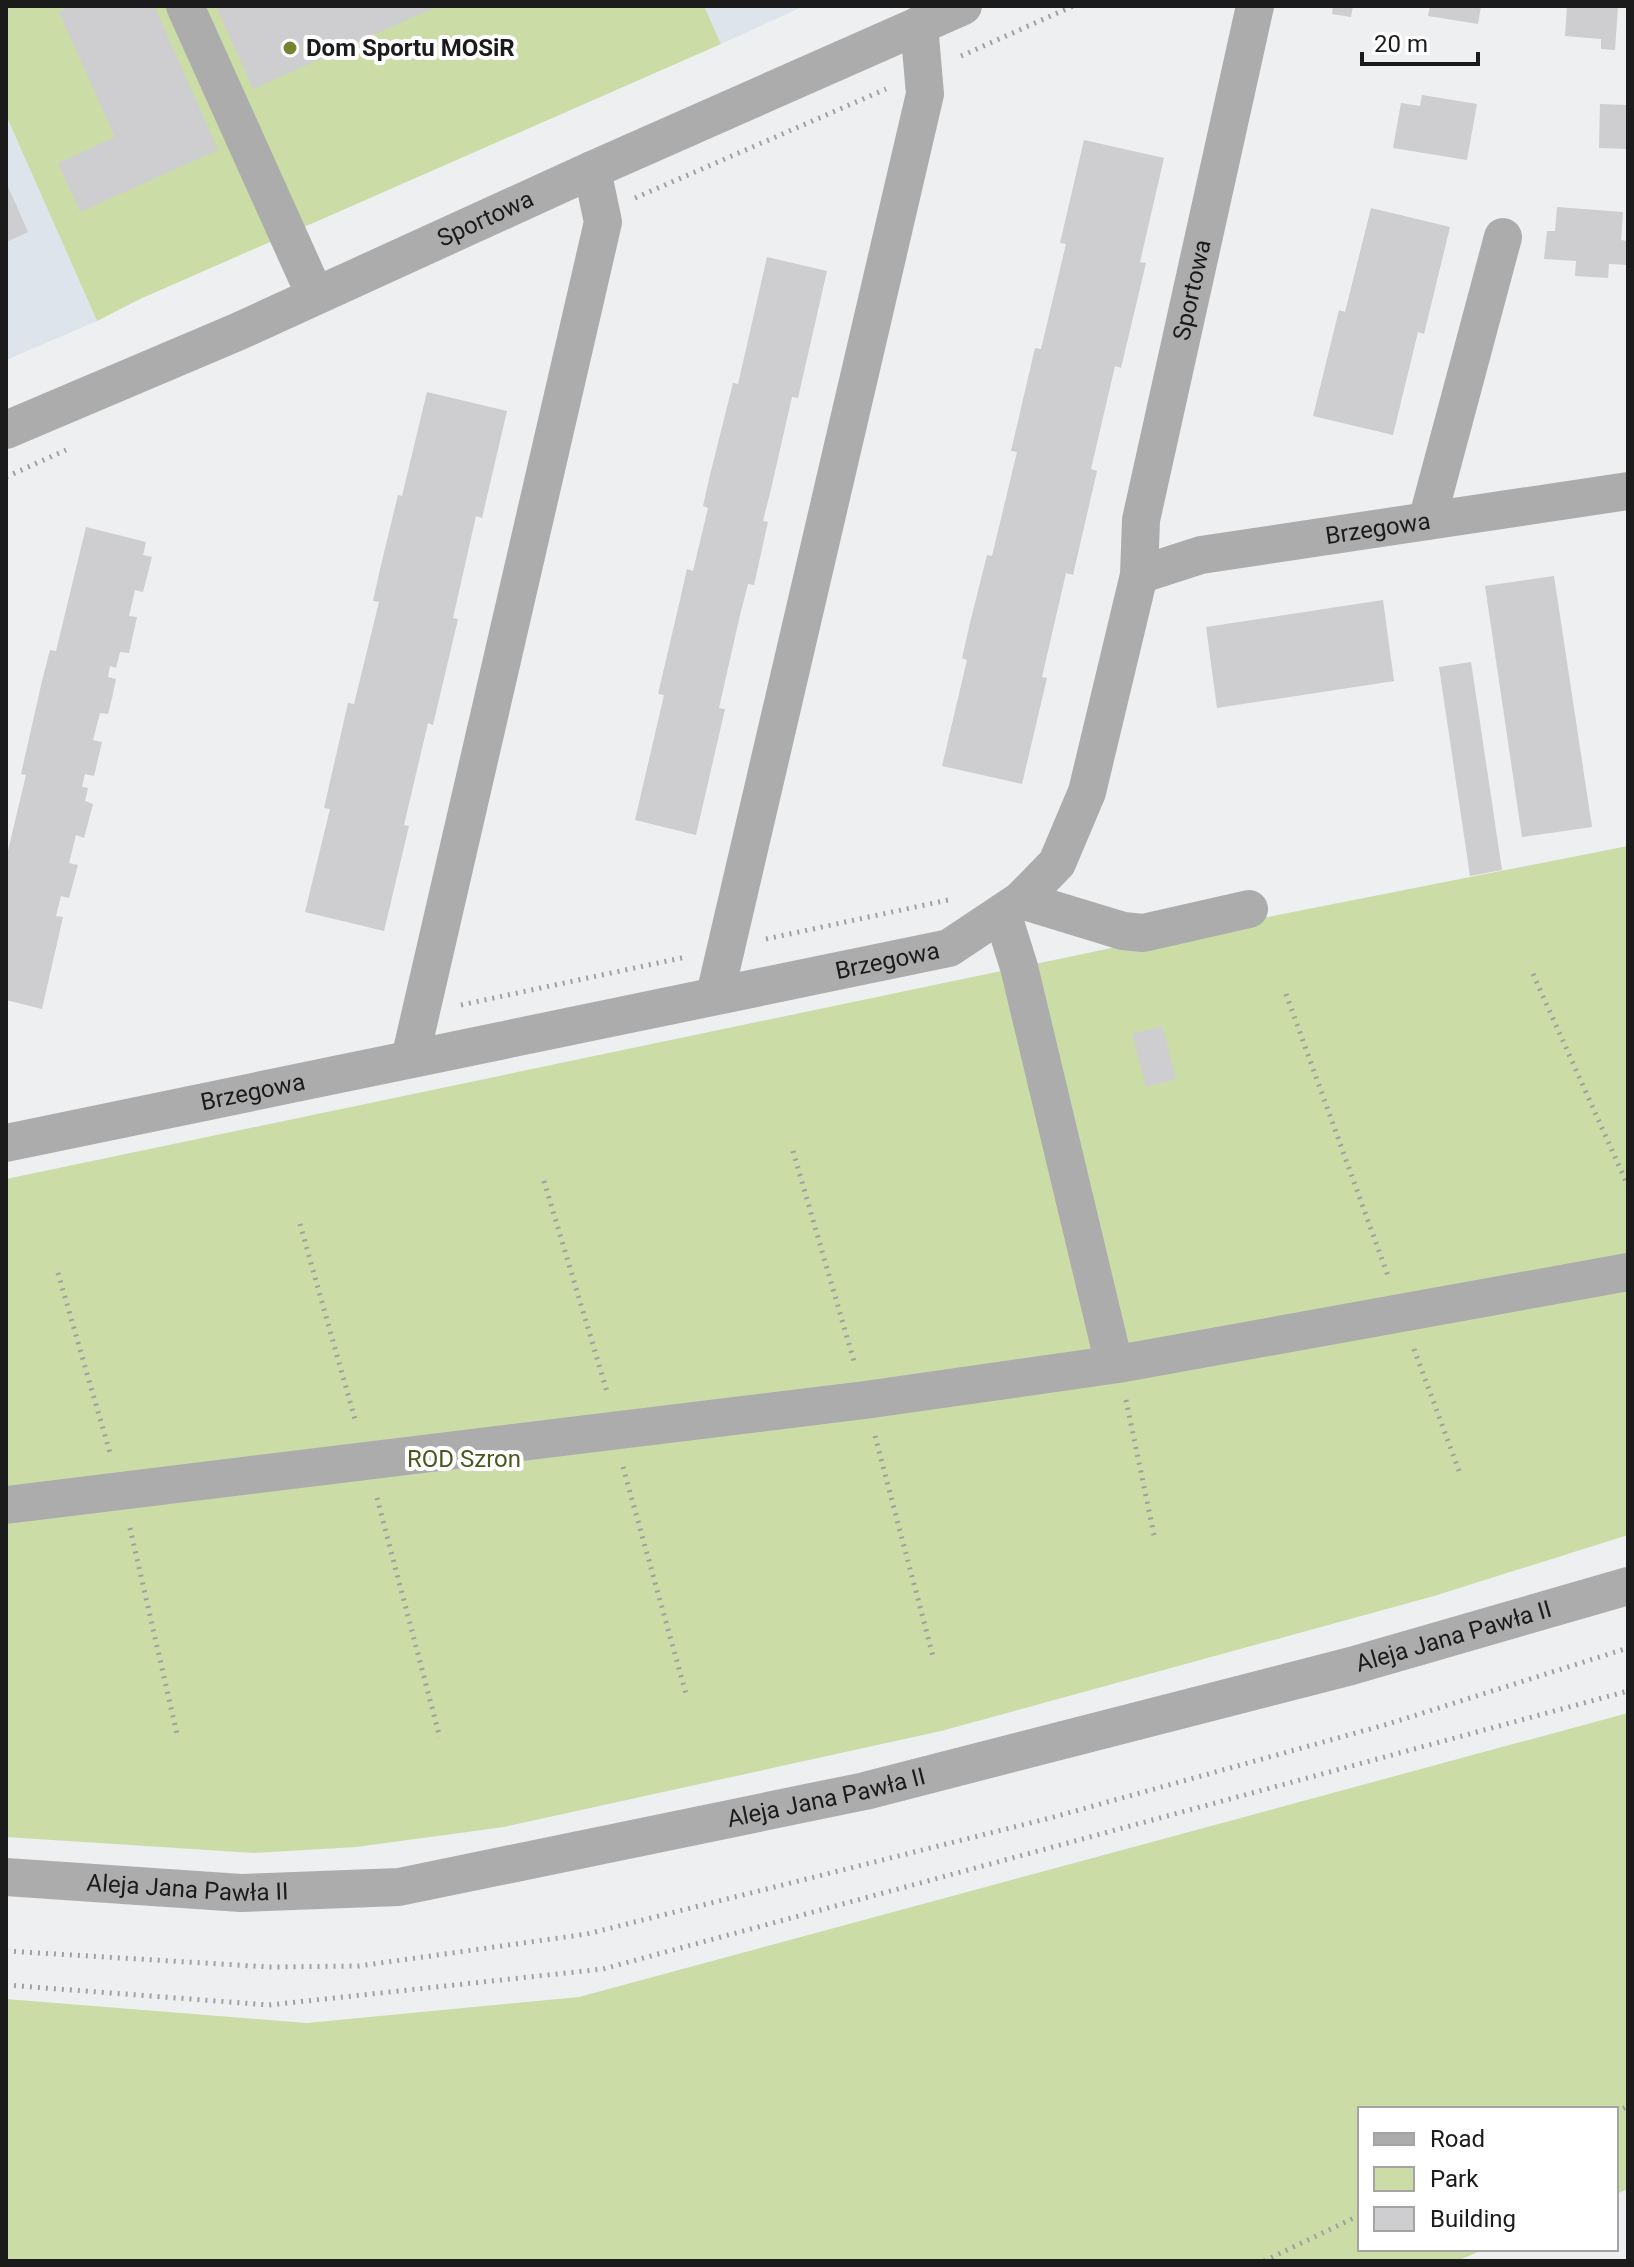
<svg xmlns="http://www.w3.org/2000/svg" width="1634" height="2267" font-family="Roboto,sans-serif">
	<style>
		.built { fill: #dde4eb }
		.green { fill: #cbdca6 }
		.building { fill: #cecdcf }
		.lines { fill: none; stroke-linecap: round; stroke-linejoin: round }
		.path { stroke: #9fa0a1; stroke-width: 5; stroke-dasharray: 2 6; stroke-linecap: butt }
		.minor { stroke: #adacad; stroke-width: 38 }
		.poi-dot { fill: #738433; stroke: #fff; stroke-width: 3 }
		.labels { text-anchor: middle; stroke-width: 8; stroke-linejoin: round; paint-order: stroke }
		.poi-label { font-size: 24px; font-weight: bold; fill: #1b1b1b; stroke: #fff; text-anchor: start }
		.street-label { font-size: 24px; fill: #1b1b1b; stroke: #fff }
		.park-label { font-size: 24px; fill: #4b5921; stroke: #fff }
	</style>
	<rect width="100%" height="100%" fill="#edeff0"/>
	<g class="built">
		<polygon points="704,6 804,6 721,44"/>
		<polygon points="6,115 97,321 6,360"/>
	</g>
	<g class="green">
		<polygon points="6,6 704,6 721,44 140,299 97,321 6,115"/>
		<polygon points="1628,846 1628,1535 1434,1596 941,1731 504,1827 356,1847 254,1853 6,1837 6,1179 1121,946"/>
		<polygon points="1628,1713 1628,2189 1616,2194 1616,2109 1360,2109 1360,2249 1485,2249 1457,2261 6,2261 6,1999 307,2023 579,1997"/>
	</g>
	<g class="building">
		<polygon points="72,6 154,6 218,150 80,212 58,163 115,137 59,12"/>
		<polygon points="216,6 438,6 253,89"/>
		<polygon points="1333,6 1353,6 1351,17 1332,14"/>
		<polygon points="1430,6 1481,6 1478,24 1428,16"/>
		<polygon points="1567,6 1618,6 1615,50 1601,49 1601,39 1565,36"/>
		<polygon points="1422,95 1477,104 1467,160 1393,148 1401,103 1420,106"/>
		<polygon points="1600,104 1628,105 1628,149 1599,148"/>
		<polygon points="1084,140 1164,158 1140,262 1146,263 1121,368 1115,366 1091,469 1097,471 1073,575 1066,573 1042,677 1047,678 1022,784 942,766 967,660 962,658 970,623 987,555 992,556 1017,452 1011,451 1035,348 1041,349 1066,244 1060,243"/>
		<polygon points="6,182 28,232 6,242"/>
		<polygon points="1557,207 1623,212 1621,240 1628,241 1628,265 1609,264 1608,278 1575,276 1576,261 1544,259 1547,231 1555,231"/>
		<polygon points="1371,208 1450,227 1424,334 1418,332 1393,435 1313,416 1339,310 1345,312"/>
		<polygon points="767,257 827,271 798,398 792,397 771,489 763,521 768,522 754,585 748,584 740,615 719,708 725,709 696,835 635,820 664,695 658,694 680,600 687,569 693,571 708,508 703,506 710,475 733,383 738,384"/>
		<polygon points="427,392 507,411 482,518 476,516 453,618 458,619 433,725 428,723 404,825 409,826 384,931 305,912 330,809 324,808 348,703 354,704 379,602 373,601 381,565 398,495 402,496"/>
		<polygon points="86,527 146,542 143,555 152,557 143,592 135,590 129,616 137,617 129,653 120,652 116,668 110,666 108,677 116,679 112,698 108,714 100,713 93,740 102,742 94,776 85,774 82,787 88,788 85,801 93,804 84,838 76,835 69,863 78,865 69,898 61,896 56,916 63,917 42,1009 6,1000 6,859 26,775 21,774 42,681 50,650 56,651"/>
		<polygon points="1554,576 1592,827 1522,837 1485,586"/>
		<polygon points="1383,600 1394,681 1217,708 1206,627"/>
		<polygon points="1471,662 1502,870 1470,876 1439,667"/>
		<polygon points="1162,1026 1176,1079 1146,1087 1132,1034"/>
	</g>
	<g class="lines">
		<g class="path">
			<polyline points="961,56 1073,6"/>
			<polyline points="635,198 886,89"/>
			<polyline points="6,477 66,450"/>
			<polyline points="766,939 948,900"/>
			<polyline points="1533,974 1628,1186"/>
			<polyline points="1286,994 1388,1276"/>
			<polyline points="461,1005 686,957"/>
			<polyline points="793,1151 855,1365"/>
			<polyline points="544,1181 608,1395"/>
			<polyline points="300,1224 356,1423"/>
			<polyline points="58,1273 110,1453"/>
			<polyline points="1414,1349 1461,1476"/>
			<polyline points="1126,1400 1155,1540"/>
			<polyline points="875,1436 934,1660"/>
			<polyline points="623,1467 686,1694"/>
			<polyline points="377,1498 440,1738"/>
			<polyline points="130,1528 177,1734"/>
			<polyline points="6,1951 270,1967 359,1966 587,1934 1050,1818 1388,1724 1628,1648"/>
			<polyline points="6,1985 269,2005 603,1969 1628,1691"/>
			<polyline points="1616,2112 1628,2106"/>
			<polyline points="1264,2261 1360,2215"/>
		</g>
		<g class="minor">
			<polyline points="185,6 315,295"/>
			<path id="s1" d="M6 430 237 332 592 170 963 6"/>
			<polyline points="1427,521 1503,237"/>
			<path id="s2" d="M1139 575 1201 555 1628 491"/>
			<polyline points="1021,900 1123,931 1143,933 1249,909"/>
			<polyline points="1002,913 1019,967 1114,1364"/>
			<polyline points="715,995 925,94 919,25"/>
			<polyline points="410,1059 603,222 592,170"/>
			<path id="s3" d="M6 1143 949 948 1021 900 1057 863 1087 792 1139 575 1141 520 1255 6"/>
			<polyline points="6,1505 865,1400 1118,1364 1628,1272"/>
			<path id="s4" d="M6 1877 241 1893 399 1887 865 1791 1351 1666 1628 1586"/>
		</g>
	</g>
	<circle class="poi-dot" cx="290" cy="48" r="8"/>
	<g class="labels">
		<g class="poi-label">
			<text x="306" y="56">Dom Sportu MOSiR</text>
		</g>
		<g class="street-label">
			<text dy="8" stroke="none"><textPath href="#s1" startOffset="524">Sportowa</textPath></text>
			<text dy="8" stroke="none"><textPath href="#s3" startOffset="1692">Sportowa</textPath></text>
			<text dy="8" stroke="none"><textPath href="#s2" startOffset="244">Brzegowa</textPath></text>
			<text dy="8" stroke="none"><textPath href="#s3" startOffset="900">Brzegowa</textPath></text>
			<text dy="8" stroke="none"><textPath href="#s3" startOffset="252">Brzegowa</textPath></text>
			<text dy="8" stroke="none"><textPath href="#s4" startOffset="1478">Aleja Jana Pawła II</textPath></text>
			<text dy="8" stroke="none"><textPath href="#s4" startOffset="830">Aleja Jana Pawła II</textPath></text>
			<text dy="8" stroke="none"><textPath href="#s4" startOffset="182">Aleja Jana Pawła II</textPath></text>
		</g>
		<g class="park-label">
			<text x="464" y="1467">ROD Szron</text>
		</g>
	</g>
	<rect width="1634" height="2267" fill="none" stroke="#1b1b1b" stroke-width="16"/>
	<rect x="1358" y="2107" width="260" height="144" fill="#ffffff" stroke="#a4a4a4" stroke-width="2"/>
	<rect x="1374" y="2133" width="40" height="12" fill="#adacad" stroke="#a4a4a4" stroke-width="2"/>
	<text x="1430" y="2147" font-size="24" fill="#1b1b1b">Road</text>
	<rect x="1374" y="2167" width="40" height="24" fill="#cbdca6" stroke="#a4a4a4" stroke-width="2"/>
	<text x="1430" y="2187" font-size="24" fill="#1b1b1b">Park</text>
	<rect x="1374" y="2207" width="40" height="24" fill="#cecdcf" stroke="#a4a4a4" stroke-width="2"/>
	<text x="1430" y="2227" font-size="24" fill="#1b1b1b">Building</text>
	<path d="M1362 52v12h116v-12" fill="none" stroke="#1b1b1b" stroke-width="4"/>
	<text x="1374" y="52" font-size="24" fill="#1b1b1b" stroke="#ffffff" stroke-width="6" paint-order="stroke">20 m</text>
</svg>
